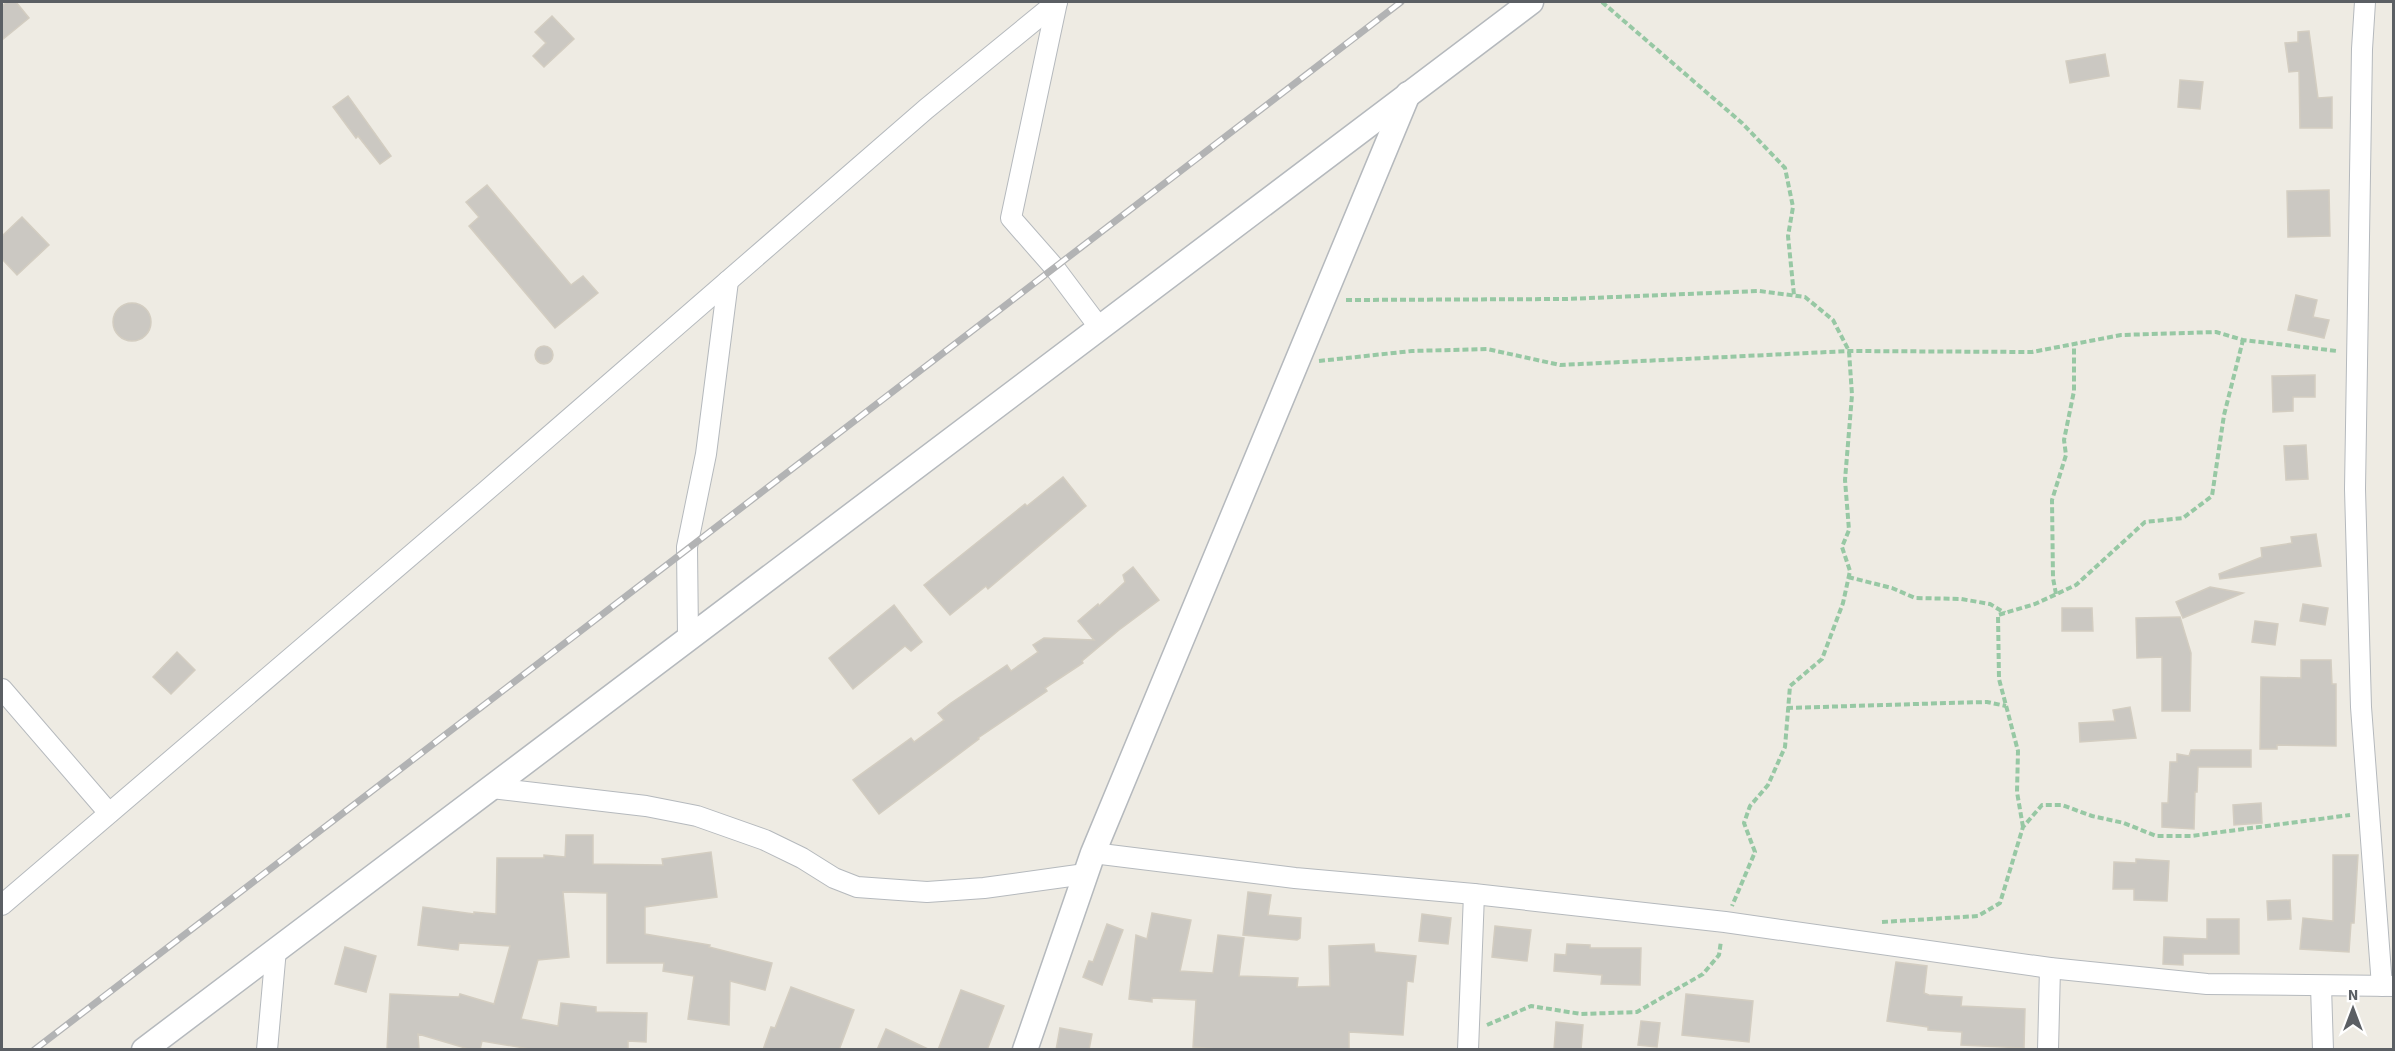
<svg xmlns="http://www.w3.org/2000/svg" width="2395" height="1051" font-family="'Source Sans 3',sans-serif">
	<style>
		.building { fill: #cbc8c2; stroke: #d3cdc1; stroke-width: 1.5 }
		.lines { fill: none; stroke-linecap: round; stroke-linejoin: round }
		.minor-casing { stroke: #b5b9bd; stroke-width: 22 }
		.tertiary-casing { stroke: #b5b9bd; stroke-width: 27 }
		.path { stroke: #97c8a4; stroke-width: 4; stroke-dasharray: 6 3; stroke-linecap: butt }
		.minor { stroke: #fff; stroke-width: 20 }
		.tertiary { stroke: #fff; stroke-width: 24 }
		.rail-casing { stroke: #b2b3b4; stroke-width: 7 }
		.rail { stroke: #fff; stroke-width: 4.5; stroke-dasharray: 14; stroke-linecap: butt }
	</style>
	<rect width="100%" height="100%" fill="#eeebe3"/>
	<g class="building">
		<polygon points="7,2 16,2 29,18 2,40 2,6"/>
		<polygon points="552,16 574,39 544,67 533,56 546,43 535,32"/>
		<polygon points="2309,31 2318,98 2332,97 2332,128 2300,128 2299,71 2289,72 2285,43 2298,42 2298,32"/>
		<polygon points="2105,54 2109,76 2070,83 2066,61"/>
		<polygon points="2180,80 2203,82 2200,109 2178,107"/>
		<polygon points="348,96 391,156 380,164 358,136 356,138 333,107"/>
		<polygon points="487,185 571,285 583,276 598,293 555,328 469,226 479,217 466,202"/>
		<polygon points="2329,190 2330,236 2288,237 2287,191"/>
		<polygon points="22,217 49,245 17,275 2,259 2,236"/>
		<polygon points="2296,295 2317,300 2313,317 2329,320 2324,338 2288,330"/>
		<circle cx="132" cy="322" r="19"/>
		<circle cx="544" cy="355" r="9"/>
		<polygon points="2315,375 2315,397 2293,397 2293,411 2273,412 2272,376"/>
		<polygon points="2306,445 2308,479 2286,480 2284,446"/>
		<polygon points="1063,477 1086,506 988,589 986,586 950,615 924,585 1025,504 1027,506"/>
		<polygon points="2316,534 2321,566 2220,579 2219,574 2262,557 2261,548 2292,543 2291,537"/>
		<polygon points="1133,567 1159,600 1119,630 1082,661 1083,663 1045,688 1047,691 978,738 979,739 879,814 853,780 911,738 914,742 944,720 938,713 951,703 1007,665 1011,671 1038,652 1033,645 1044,638 1094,640 1078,621 1098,604 1099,606 1125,582 1123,575"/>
		<polygon points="2210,587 2243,593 2183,618 2176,602"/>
		<polygon points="2303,604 2328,608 2325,625 2300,621"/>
		<polygon points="894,605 922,642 911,651 905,646 853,689 829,658"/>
		<polygon points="2062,608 2092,608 2093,631 2062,631"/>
		<polygon points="2180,617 2191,653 2190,711 2162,711 2162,657 2137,658 2136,618"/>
		<polygon points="2255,621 2278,624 2275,645 2252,642"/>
		<polygon points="177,652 195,670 171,694 153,677"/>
		<polygon points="2301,660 2331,660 2332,684 2336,684 2336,746 2277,745 2277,749 2260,749 2261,677 2301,678"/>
		<polygon points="2130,707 2136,738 2080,742 2079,723 2115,721 2113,710"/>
		<polygon points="2191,750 2251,750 2251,767 2198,767 2197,792 2195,792 2194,829 2162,827 2162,803 2168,803 2170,762 2177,762 2177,754 2189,756"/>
		<polygon points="2261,803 2262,823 2234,825 2233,805"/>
		<polygon points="566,835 593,835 593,864 663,865 662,859 711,852 717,897 645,907 645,934 710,945 709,947 772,963 765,990 730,981 729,1025 688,1019 694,976 663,971 664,963 607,963 607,893 563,892 569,957 538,960 521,1019 558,1026 561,1003 596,1007 596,1012 647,1013 646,1042 628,1041 628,1050 536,1050 482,1041 480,1050 472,1050 418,1034 419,1050 387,1050 390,994 459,997 460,994 494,1004 510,946 459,943 458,950 418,945 423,907 474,914 474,912 496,914 497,858 544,858 544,855 565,857"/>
		<polygon points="2333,855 2358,855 2354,923 2351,923 2349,952 2300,949 2303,918 2333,921"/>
		<polygon points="2136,859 2169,861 2167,901 2134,900 2134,889 2113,889 2114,862 2136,863"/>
		<polygon points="1248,892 1271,895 1268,915 1301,918 1300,938 1297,940 1243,935"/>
		<polygon points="2290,900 2291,919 2268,920 2267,901"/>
		<polygon points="1152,913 1191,920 1180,971 1213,973 1218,935 1244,938 1239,976 1298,978 1297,987 1330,986 1329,946 1374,944 1375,952 1416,956 1413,982 1407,981 1403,1035 1349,1032 1349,1050 1229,1050 1193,1047 1196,1000 1152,998 1152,1002 1129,999 1136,935 1147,939"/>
		<polygon points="1422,914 1451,918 1448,944 1419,941"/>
		<polygon points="2207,919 2239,919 2239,954 2183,954 2183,965 2163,964 2164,937 2207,939"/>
		<polygon points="1107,924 1123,930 1102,985 1083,977 1089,961 1093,962"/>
		<polygon points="1495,926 1531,930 1527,961 1492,957"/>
		<polygon points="1567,944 1590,945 1590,948 1641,948 1640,985 1601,984 1602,975 1554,971 1555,954 1566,955"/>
		<polygon points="345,947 376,956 366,992 335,984"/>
		<polygon points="1896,962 1927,966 1924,993 1929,995 1962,997 1961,1006 2025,1009 2024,1048 1961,1045 1962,1032 1928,1030 1928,1027 1887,1021"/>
		<polygon points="791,987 854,1010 839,1050 763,1050 771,1027 775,1028"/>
		<polygon points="961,990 1004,1006 987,1050 938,1050"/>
		<polygon points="1686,994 1753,1001 1749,1042 1682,1035"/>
		<polygon points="1641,1021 1660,1023 1657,1047 1638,1045"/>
		<polygon points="1556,1022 1583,1025 1581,1050 1554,1050"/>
		<polygon points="1060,1028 1092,1034 1089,1050 1056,1050"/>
		<polygon points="886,1029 930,1050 877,1050"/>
	</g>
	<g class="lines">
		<defs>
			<g id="minor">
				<polyline points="1057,2 1011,218 1054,267 1099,327"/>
				<polyline points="2365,2 2362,49 2355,489 2361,707 2382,986"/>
				<polyline points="688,637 687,547 706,454 728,281"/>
				<polyline points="2,689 109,813"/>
				<polyline points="492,788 646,806 697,816 765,840 802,858 834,878 857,887 927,892 984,888 1085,874"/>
				<polyline points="1093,853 1295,878 1474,894 1725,922 2050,968 2207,984 2394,986"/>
				<polyline points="2,905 486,491 926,109 1057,2"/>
				<polyline points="2321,986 2323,1050"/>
				<polyline points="267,1050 276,949"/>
				<polyline points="1468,1050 1474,894"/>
				<polyline points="2048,1050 2050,968"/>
			</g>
			<g id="tertiary">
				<polyline points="144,1050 1531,2"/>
				<polyline points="1025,1050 1093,853 1408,94"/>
			</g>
		</defs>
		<use href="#minor" class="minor-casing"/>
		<use href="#tertiary" class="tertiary-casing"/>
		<g class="path">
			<polyline points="1602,2 1742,123 1785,168 1793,207 1788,236 1794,295"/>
			<polyline points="1346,300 1566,299 1759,291 1805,297 1833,320 1849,351 1852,395 1845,480 1849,530 1842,547 1850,571 1843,603 1822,659 1790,686 1785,747 1768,785 1750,806 1744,823 1755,852 1732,906"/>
			<polyline points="1319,361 1412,351 1487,349 1560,365 1849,351 2032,352 2121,335 2216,332 2243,340 2337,351"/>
			<polyline points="1848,577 1892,588 1915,598 1961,599 1990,604 2005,613"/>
			<polyline points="2056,594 2053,578 2052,500 2066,455 2064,440 2074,391 2074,345"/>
			<polyline points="1787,708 1949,703 1987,702 2006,706"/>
			<polyline points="2023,827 2017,792 2018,751 1999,679 1998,615 2035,604 2076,585 2145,522 2183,518 2212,496 2224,415 2243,340"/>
			<polyline points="1882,922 1978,916 2000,903 2023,827 2042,805 2062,805 2092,816 2124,823 2156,836 2191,836 2350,815"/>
			<polyline points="1487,1025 1531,1006 1581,1014 1637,1012 1703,974 1719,955 1721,941"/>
		</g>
		<use href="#minor" class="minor"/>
		<use href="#tertiary" class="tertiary"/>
		<defs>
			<polyline id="rail" points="34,1050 1401,2"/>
		</defs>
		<use href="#rail" class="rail-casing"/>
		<use href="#rail" class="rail"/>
	</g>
	<rect width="2395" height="1051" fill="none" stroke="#5b5f64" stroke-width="6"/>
	<g transform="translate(2353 1009)" stroke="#ffffff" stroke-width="4.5" paint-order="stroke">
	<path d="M0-4.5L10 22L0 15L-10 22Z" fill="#5b5f64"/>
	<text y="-9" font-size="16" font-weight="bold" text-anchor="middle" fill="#5b5f64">N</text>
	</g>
</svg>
